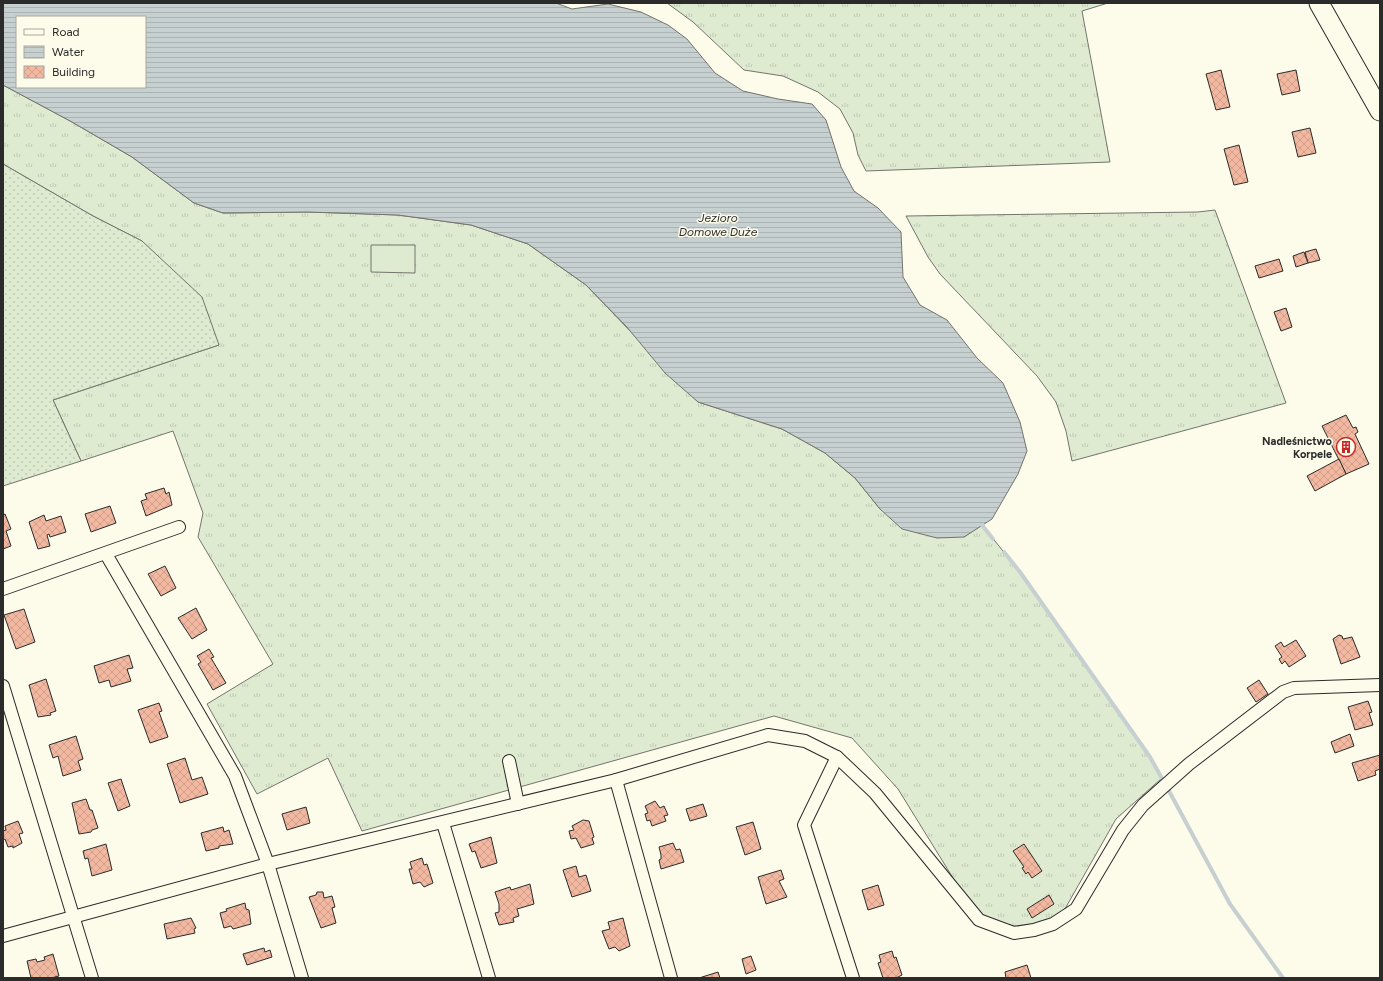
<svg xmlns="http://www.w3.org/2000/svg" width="1383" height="981" font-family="Figtree,sans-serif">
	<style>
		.grass { fill: url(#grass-tufts); stroke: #74746e }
		.garden { fill: url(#garden-dots); stroke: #74746e }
		.pitch { fill: #deebd1; stroke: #74746e }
		.water { fill: url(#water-rules); stroke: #74746e; fill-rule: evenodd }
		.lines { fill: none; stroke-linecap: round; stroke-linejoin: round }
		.stream { stroke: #c7d0d0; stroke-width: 4 }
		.building { fill: url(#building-cross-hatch); stroke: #2b2b2b }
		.street-casing { stroke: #2b2b2b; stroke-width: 14 }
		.primary-casing { stroke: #2b2b2b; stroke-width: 21 }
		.street { stroke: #fdfbea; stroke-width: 12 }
		.primary { stroke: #fdfbea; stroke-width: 19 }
		.labels { text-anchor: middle; stroke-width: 3; stroke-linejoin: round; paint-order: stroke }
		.poi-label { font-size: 11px; font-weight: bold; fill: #2b2b2b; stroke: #fdfbea; text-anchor: end }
		.water-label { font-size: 12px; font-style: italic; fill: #2b2b2b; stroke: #fdfbea }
	</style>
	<defs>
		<pattern id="grass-tufts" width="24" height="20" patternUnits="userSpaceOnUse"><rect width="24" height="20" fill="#deebd1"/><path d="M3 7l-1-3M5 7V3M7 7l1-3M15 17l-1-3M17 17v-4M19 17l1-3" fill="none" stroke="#bfcab4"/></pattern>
		<pattern id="garden-dots" width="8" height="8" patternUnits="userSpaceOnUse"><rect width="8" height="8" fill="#deebd1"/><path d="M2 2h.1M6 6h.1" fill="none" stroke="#bfcab4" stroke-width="1.8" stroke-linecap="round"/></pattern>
		<pattern id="water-rules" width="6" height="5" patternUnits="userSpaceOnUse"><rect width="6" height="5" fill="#c7d0d0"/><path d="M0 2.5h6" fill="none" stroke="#abb3b3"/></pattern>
		<pattern id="building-cross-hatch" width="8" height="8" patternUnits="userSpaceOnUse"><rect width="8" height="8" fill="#f2b8a0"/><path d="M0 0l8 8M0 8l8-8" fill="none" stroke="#d09e8a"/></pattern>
	</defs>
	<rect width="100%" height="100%" fill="#fdfbea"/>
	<g class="grass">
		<polygon points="667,3 1108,3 1082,11 1110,162 866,171 858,155 853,133 840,109 818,92 783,76 744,70 693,22"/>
		<polygon points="3,85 72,122 132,157 194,203 223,213 308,212 398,215 471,225 528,244 586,285 698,402 782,429 825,453 855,478 880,509 964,537 982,525 1020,572 1150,757 1162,778 1116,819 1066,907 1053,924 1014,933 979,920 898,789 852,738 774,716 362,831 328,758 257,794 207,704 273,664 198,537 203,513 173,431 81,461 53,400 219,345 142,241 93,216 3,164"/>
		<polygon points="1215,210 1286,403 1072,461 1066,431 1056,402 1037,376 940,274 928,257 906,216 1198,212"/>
	</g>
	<polygon class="garden" points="3,164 93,216 142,241 202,297 219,345 53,400 81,461 3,486"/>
	<polygon class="pitch" points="371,245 415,245 415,273 371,272"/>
	<path class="water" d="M3 3H556L572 9 608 4 641 12 668 25 687 39 715 73 743 91 778 99 812 104 826 120 841 167 854 191 878 208 901 232 903 277 920 305 947 320 977 358 1003 383 1020 422 1027 451 1018 474 992 519 964 537 937 538 902 529 880 509 855 478 825 453 782 429 698 402 665 373 626 326 586 285 528 244 471 225 398 215 308 212 223 213 194 203 132 157 72 122 3 85ZM17 17H145V87H17Z"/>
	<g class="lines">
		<g class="stream">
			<polyline points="982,525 993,539"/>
			<polyline points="1004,552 1020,572 1150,757 1164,782"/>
			<polyline points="1169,791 1230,904 1283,978"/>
		</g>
	</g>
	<g class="building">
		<polygon points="1221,70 1230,107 1216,110 1206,74"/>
		<polygon points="1296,70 1300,91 1282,95 1277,74"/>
		<polygon points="1310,128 1316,153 1298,157 1292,132"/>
		<polygon points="1239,145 1248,182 1234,185 1224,149"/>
		<polygon points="1316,249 1320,260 1308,263 1305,252"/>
		<polygon points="1304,252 1308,263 1296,267 1293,256"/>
		<polygon points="1279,259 1283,271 1259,278 1255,266"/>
		<polygon points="1286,308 1292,327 1281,331 1274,312"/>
		<polygon points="1346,415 1353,428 1356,427 1358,432 1355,434 1369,464 1346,474 1322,426"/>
		<polygon points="1339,459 1346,474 1315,491 1307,476"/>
		<polygon points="164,488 166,494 169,492 172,505 146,516 141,501 147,499 145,494"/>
		<polygon points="110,506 116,523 91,532 85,514"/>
		<polygon points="5,514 11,529 6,531 11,546 3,549 3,515"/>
		<polygon points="44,515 46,521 61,516 66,532 50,537 49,534 47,535 50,546 38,549 29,522"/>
		<polygon points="165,566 176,588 161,596 148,574"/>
		<polygon points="196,608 207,630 192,639 178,618"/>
		<polygon points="24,609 35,642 16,649 4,615"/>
		<polygon points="1339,635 1342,636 1343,639 1352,637 1360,657 1341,664 1333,639"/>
		<polygon points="1296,640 1306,656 1289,667 1285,661 1282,664 1279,659 1282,657 1275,646 1281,642 1284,647"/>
		<polygon points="209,649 214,657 211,658 226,683 213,690 198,664 201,662 197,656"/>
		<polygon points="129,655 133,668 127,669 131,681 111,687 109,680 99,683 94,666"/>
		<polygon points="46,679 56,711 50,713 51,715 38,717 29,685"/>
		<polygon points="1259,680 1268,694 1256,702 1247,688"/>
		<polygon points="1368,701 1372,712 1369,713 1373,725 1355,730 1348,707"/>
		<polygon points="159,703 162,711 159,712 168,737 150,743 138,710"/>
		<polygon points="1350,734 1354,746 1335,753 1331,742"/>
		<polygon points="76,736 83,759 78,761 81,770 63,776 58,756 53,758 49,745"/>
		<polygon points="1380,755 1380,769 1375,771 1376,775 1358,781 1352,763"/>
		<polygon points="185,758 192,780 202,777 208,794 180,803 167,764"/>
		<polygon points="121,779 130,806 118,811 108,783"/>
		<polygon points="86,799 90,810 92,810 98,828 92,830 91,832 79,834 72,803"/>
		<polygon points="655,801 660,808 664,806 668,815 664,816 666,821 652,826 650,820 647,821 645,814 648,813 645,806"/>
		<polygon points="703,804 707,816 690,821 686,809"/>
		<polygon points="306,807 310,823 287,830 282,814"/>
		<polygon points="583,820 589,821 594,837 592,838 594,844 581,848 576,838 571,839 569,831 574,830 572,826"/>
		<polygon points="18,821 23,833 19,834 22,843 13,848 13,846 8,847 5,839 3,840 3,831 6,830 5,826"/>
		<polygon points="753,822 761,849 745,855 736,827"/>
		<polygon points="223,827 224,832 229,830 233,844 219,846 219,848 206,851 201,833"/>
		<polygon points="491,837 497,863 481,868 475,851 472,852 469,844"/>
		<polygon points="673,843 676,850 680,849 684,862 661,869 659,860 661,859 661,855 659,847"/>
		<polygon points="106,844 112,870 92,876 88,858 85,859 83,851"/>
		<polygon points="1024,844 1042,871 1032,878 1028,872 1026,874 1022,868 1024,867 1013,851"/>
		<polygon points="422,858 424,865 427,864 433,883 424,887 420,882 413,884 409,869 412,869 410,862"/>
		<polygon points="576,866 579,877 586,875 591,891 572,897 563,870"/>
		<polygon points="781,870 784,879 779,881 787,897 766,904 758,877"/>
		<polygon points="530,884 534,904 517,909 519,916 513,918 514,922 499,925 495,913 499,912 499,904 495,892 510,887 511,890"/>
		<polygon points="878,885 884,905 868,910 862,890"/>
		<polygon points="317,892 323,892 324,898 332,896 335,907 332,908 336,923 321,928 309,897 316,895"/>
		<polygon points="1049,895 1054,904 1032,918 1027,909"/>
		<polygon points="245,903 246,909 249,910 251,924 233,929 231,926 224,928 220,913 227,911 226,909"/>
		<polygon points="191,918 196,928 194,929 195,933 167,939 164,924"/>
		<polygon points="623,918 630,946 619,951 615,947 609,949 602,931 610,929 608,922"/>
		<polygon points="264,948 265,952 270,950 272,957 247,965 243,954"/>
		<polygon points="892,951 894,958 896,957 902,975 896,978 883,978 878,963 881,962 879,955"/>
		<polygon points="53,954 59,976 51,978 31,978 27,961 36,959 37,962 45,960 44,957"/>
		<polygon points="751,956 756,970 746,974 742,959"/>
		<polygon points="1027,965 1031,978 1006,978 1005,972"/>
		<polygon points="718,972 720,978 699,978"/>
	</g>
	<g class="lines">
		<defs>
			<g id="street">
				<polyline points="106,554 235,776 268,864 302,978"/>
				<polyline points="3,589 179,527"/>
				<polyline points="3,686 92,978"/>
				<polyline points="837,757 804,825 853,978"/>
				<polyline points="509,761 518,804"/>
				<polyline points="616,780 671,978"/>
				<polyline points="443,823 489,978"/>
				<polyline points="3,936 268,864 616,780 768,735 805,741 837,757 875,793 979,920 1014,933 1034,930 1053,924 1076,909 1123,830 1143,805 1189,764 1283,692 1294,688 1380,685"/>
			</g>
			<polyline id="primary" points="1319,3 1380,111"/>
		</defs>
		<use href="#street" class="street-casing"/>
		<use href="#primary" class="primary-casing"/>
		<use href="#street" class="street"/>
		<use href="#primary" class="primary"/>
	</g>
	<defs>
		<symbol id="building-ring" viewBox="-11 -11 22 22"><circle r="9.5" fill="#fdfbea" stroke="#c62828" stroke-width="1.5"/><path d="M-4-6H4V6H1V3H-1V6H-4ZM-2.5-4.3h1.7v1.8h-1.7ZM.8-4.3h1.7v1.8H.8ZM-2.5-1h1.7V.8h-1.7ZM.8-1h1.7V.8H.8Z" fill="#c62828"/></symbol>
	</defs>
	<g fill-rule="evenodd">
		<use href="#building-ring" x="1335" y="436" width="22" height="22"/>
	</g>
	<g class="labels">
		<g class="poi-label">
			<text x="1332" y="445">Nadleśnictwo<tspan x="1332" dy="13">Korpele</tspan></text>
		</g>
		<g class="water-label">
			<text x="718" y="222">Jezioro<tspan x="718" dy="14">Domowe Duże</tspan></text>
		</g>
	</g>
	<rect width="1383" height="981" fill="none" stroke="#2b2b2b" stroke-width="8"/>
	<rect x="16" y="16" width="130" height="72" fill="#fdfbea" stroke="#a9a89e"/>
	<rect x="24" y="29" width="20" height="6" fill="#fdfbea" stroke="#a9a89e"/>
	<text x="52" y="36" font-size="12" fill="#2b2b2b">Road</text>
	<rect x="24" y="46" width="20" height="12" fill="url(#water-rules)" stroke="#a9a89e"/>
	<text x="52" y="56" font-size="12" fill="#2b2b2b">Water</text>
	<rect x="24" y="66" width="20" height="12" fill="url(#building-cross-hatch)" stroke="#a9a89e"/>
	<text x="52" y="76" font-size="12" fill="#2b2b2b">Building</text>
</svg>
